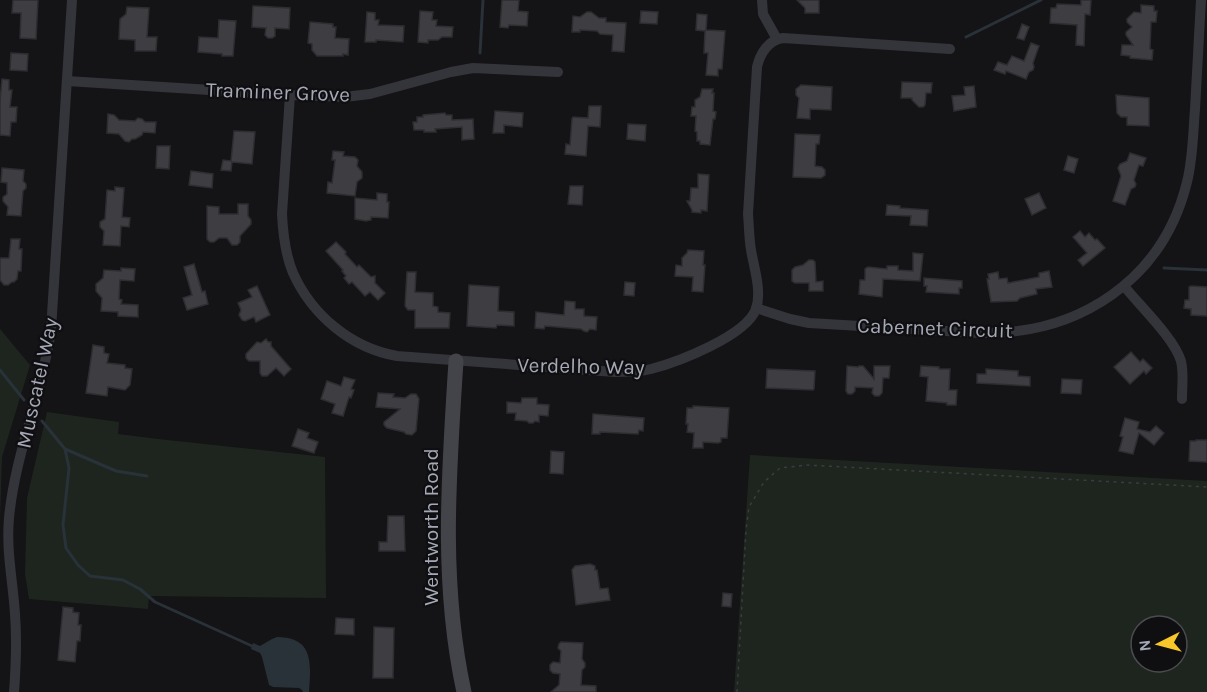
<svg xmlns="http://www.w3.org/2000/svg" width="1207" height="692" font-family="Karla,sans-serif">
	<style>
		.green { fill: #1e251f; fill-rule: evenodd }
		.water { fill: #293139 }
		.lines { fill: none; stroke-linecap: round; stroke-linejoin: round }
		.stream { stroke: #293139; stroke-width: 3 }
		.building { fill: #3e3d42; stroke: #2e2d31; stroke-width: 1.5 }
		.path { stroke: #3a3c41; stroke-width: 1.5; stroke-dasharray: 3 4.5; stroke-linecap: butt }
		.street { stroke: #34353a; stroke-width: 10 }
		.secondary { stroke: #42444a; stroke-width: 15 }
		.labels { text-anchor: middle; stroke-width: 4.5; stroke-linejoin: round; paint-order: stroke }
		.street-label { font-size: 21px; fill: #a5a8b6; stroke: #0f0e10 }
	</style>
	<rect width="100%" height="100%" fill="#141315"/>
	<g class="green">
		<polygon points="0,329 30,365 2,457 0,520"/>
		<polygon points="47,412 119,422 118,434 158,439 325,457 326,598 149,596 148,609 29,599 25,574 27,498"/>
		<path d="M750 455 1207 481V692H734ZM1141 626H1177V662H1141Z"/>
	</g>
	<path class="water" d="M277 637C314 637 311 664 309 692H303L302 690 299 688 273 687 269 685 262 657 260 653 251 649 253 643 260 646 272 639Z"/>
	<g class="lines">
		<g class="stream">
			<polyline points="966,37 1041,0"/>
			<polyline points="480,53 483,0"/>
			<polyline points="1164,268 1207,270"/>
			<polyline points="0,370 24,400"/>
			<polyline points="42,421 65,449 69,468 63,525 66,548 78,565 90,576 123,580 140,589 155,602 252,646"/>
			<polyline points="65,449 116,471 147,476"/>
		</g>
	</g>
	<g class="building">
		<polygon points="13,0 38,0 36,39 20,38 21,13 12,13"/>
		<polygon points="502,0 519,0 518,11 528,12 527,26 509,25 508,28 500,27"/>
		<polygon points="797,0 819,0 819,13 805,13 805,8"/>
		<polygon points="1081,0 1091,0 1090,15 1085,14 1084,46 1076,45 1077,25 1050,23 1051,8 1056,8 1057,4 1081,5"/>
		<polygon points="1141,5 1154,6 1154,11 1157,11 1156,22 1151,22 1150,49 1153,50 1152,60 1130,58 1130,56 1121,55 1122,45 1133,45 1126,35 1126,32 1132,27 1127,22 1127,19 1134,12 1141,13"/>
		<polygon points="253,6 290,8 289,29 275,28 275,36 272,38 268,38 265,35 266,28 252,27"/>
		<polygon points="127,7 149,8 147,37 157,37 156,51 135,51 135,40 119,39 120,19 126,14"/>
		<polygon points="420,11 433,12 432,20 437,20 436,26 453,27 452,37 442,37 438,40 428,40 428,43 418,42"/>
		<polygon points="641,11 658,12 657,24 640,23"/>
		<polygon points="367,12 375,13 375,20 379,20 378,25 404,26 403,42 376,40 376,42 365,42"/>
		<polygon points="587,12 591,12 599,18 606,18 606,22 626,23 624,52 612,51 613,35 600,34 597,31 580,30 580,32 572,32 573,16 580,17"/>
		<polygon points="697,14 707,15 706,30 725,31 722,69 718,69 718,76 706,75 708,53 704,53 705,31 696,30"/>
		<polygon points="219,20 236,21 233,56 222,56 222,54 198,52 199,37 218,38"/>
		<polygon points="310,22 333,24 333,27 336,27 335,38 349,39 348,55 343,54 343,56 317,56 312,50 312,44 308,43"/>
		<polygon points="1022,24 1029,27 1024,40 1017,38"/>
		<polygon points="1031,43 1039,46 1033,63 1034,67 1033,70 1029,72 1026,79 1006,71 1005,74 994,70 998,62 1007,65 1012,56 1024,61"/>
		<polygon points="11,53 28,54 27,71 10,70"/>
		<polygon points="2,79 9,80 9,90 12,90 10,107 17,107 16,122 11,122 10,136 0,135 0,101"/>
		<polygon points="902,82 932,83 931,93 926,93 925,105 923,107 919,107 912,100 912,98 901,98"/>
		<polygon points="801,85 832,87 831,110 810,109 810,119 797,118 799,98 796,95 796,89"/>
		<polygon points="974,86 976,107 954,111 952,96 965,95 964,87"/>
		<polygon points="702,89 713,89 712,93 714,93 713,111 716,112 715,119 713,119 710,145 700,144 700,141 697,141 697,132 695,131 696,116 691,116 692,107 695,107 695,100 700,97"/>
		<polygon points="1116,95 1149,98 1149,126 1127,125 1127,117 1121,117 1117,113"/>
		<polygon points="589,106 601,106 600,127 588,126 586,156 565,154 566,144 570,145 572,119 573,117 588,118"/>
		<polygon points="495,111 523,113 522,127 504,125 504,133 493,133"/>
		<polygon points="445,113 446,115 452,115 452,120 473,119 474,139 462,140 462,127 435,129 436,132 424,132 424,130 414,130 413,122 417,122 417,117 423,117 423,115"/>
		<polygon points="108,114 114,115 119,120 135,121 138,118 142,119 145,122 156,122 155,133 143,132 142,135 135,139 132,139 129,142 125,141 119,134 107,133"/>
		<polygon points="628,124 646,125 645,141 627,139"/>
		<polygon points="234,131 255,132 252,164 232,162 231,171 221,170 223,160 231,161"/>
		<polygon points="795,134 820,135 819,144 816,144 815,166 822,167 825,170 825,175 821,178 793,177"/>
		<polygon points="157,146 170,146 169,169 156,168"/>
		<polygon points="333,151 344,152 343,156 355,157 358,160 357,166 362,172 362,178 357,182 355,196 327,193 328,182 332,183 335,160 332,160"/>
		<polygon points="1130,153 1146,158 1143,166 1139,165 1134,180 1136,184 1135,187 1131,189 1125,205 1113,201 1121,176 1118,168 1120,164 1127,161"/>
		<polygon points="1068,156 1078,159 1074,173 1064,170"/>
		<polygon points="2,168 24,170 23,181 26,184 26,188 23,191 21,216 7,215 8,207 3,201 3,197 7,194 7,183 1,182"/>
		<polygon points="191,171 213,174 212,188 189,185"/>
		<polygon points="698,174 709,175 707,211 701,210 701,213 692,212 692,210 687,201 690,201 691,188 698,188"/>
		<polygon points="570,186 583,186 582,205 568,204"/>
		<polygon points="115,187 124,188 122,217 130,218 129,227 121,226 120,246 103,245 104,231 100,227 100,222 105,219 107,190 115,191"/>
		<polygon points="377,193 387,194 387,202 389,202 388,218 371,217 371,220 366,221 355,219 355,198 377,200"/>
		<polygon points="1039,193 1046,208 1032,215 1025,199"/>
		<polygon points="238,204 248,204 248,216 251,220 251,224 240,236 240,242 237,245 232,245 227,238 219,238 214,242 210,242 207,239 207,206 219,207 219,214 238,214"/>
		<polygon points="887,205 900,206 900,208 928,210 927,226 910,225 911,216 886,215"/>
		<polygon points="1080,231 1085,237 1089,233 1095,240 1097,239 1105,248 1083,266 1078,260 1087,253 1073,237"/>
		<polygon points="11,239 20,239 19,249 22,249 21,271 18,271 17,279 14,282 12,282 8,285 4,285 0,280 0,258 9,258"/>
		<polygon points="336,242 346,252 345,254 357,267 359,265 371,277 375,276 375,283 385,293 378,300 370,292 365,296 352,282 349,284 344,278 346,276 342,271 343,270 326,251"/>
		<polygon points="688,250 704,251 703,265 705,265 703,292 692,291 693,277 675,276 676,265 682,266 682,258 687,253"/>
		<polygon points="913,253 923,254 920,281 883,279 882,297 859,294 860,280 865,280 865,269 868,267 887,269 887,266 898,266 898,270 913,271"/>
		<polygon points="809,260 813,260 815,262 816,282 823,281 823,291 809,291 809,283 795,283 792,281 792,270 795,267 803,265"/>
		<polygon points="194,264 202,292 205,291 208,304 187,310 183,298 192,295 184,267"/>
		<polygon points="121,268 135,269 134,281 120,280 119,299 122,300 121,304 138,305 138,317 118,316 118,312 101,311 102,298 96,291 96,284 103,278 104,270 121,271"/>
		<polygon points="1049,271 1052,287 1036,289 1037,294 1020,298 1017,301 991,302 987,279 989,279 988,274 998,272 999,279 1007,278 1008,283 1039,277 1039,273"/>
		<polygon points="407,272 416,272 415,292 433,293 433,306 438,307 438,312 450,313 449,328 415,328 415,310 408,310 405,306"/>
		<polygon points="924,278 962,281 962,288 959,288 959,294 926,292 927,286 924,286"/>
		<polygon points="625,282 635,283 634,296 624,295"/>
		<polygon points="469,285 499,287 498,311 514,312 514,326 497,325 496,328 467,326"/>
		<polygon points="257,286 270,315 256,322 254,317 245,321 242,320 239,315 241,310 238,303 252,297 248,290"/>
		<polygon points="1191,286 1207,287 1207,316 1191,315 1191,309 1184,308 1185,300 1189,300 1189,287"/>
		<polygon points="565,301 575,302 575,309 584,309 584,316 597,317 596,330 590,329 587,332 584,331 581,329 545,326 544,329 535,328 536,312 564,315"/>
		<polygon points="266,339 268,342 271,342 271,346 291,369 284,376 276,368 267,376 262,376 260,373 260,361 249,361 246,358 246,354 257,342 261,343"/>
		<polygon points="93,345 104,347 104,353 109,354 107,363 125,365 125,368 132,369 130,385 125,390 108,387 107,396 86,393"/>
		<polygon points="1131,352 1140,362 1143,359 1152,368 1146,374 1144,371 1130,384 1114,367"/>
		<polygon points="847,366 858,367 859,366 863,366 874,379 874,366 890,366 889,378 883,378 882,393 879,396 875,396 872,393 873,388 855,387 855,391 852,394 848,394 846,391"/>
		<polygon points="921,366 939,367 939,369 950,369 949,390 957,390 956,405 947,405 947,403 926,401 928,377 920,376"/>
		<polygon points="767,369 815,371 814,389 813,390 766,388"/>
		<polygon points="986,369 1018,371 1018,376 1030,377 1030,386 977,383 977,374 986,374"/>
		<polygon points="344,377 355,380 351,389 354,390 351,398 349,397 343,416 332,413 335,404 321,399 327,381 341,386"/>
		<polygon points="1062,379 1082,380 1081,394 1061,393"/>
		<polygon points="378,393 394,394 393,397 405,398 411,394 416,394 419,399 416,431 412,435 406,434 404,432 387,428 384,425 384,422 400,409 376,407"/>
		<polygon points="522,398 537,398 537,404 549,405 548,416 539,415 539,422 535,421 533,423 529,423 527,421 515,420 516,413 507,413 507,402 521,403"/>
		<polygon points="693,406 729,408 727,438 721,438 721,442 718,443 703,442 703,448 693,448 694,433 687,432 688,424 686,424 687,408 693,408"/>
		<polygon points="593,414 644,418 643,431 639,430 638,434 600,432 600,434 592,434"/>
		<polygon points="1125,418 1139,422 1137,429 1150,432 1156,426 1164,433 1154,445 1139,433 1133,454 1119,451 1123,437 1120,436"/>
		<polygon points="298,429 309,433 307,438 318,442 314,453 292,446"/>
		<polygon points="1196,440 1207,440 1207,462 1189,461 1190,441 1196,441"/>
		<polygon points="551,451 564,452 563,474 550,473"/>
		<polygon points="388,516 404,516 405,551 379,551 379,542 387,542"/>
		<polygon points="590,564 595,566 595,570 597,570 600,589 608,588 610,600 576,605 572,570 575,566"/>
		<polygon points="723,593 732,594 731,607 722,606"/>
		<polygon points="63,607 73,608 73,612 79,613 78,625 81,625 80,641 77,641 75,662 58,660"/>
		<polygon points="336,618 354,619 354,635 335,634"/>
		<polygon points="374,627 394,628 393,678 373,678"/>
		<polygon points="561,642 583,643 582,659 585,663 585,667 582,670 581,685 596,686 596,692 551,692 559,685 560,674 553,673 550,670 550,665 553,662 560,663 561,651 558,648 559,644"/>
	</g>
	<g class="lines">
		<polyline class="path" points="737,692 746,530 749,507 764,482 780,468 807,465 1207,487"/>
		<g class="street">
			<polyline points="762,0 763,14 777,39"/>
			<polyline points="67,81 290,95 345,97 370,94 451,72 473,68 558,72"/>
			<path d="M290 95 282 214C283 234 285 254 293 273 312 315 351 348 397 356L615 372C627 372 639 372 651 369 678 362 746 336 756 309 762 291 754 268 751 250 749 238 749 226 748 214L757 67C760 54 768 40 783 38L950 49"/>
			<path d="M1124 286C1140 306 1174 338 1181 361 1184 373 1182 386 1182 399"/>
			<path d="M756 308 790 319 809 323 980 333C1079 335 1163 280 1187 182 1193 158 1193 133 1195 109 1197 73 1199 36 1201 0"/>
			<path d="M14 692C16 666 17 640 15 614 13 582 6 551 9 518 15 454 42 394 51 330L72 0"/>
		</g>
		<path class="secondary" d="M456 361C449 472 440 582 464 692"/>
	</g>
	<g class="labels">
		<g class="street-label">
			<text transform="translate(278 92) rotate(2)" y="7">Traminer Grove</text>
			<text transform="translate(935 328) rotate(2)" y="7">Cabernet Circuit</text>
			<text transform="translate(581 366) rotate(1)" y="7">Verdelho Way</text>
			<text transform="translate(37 383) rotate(-78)" y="7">Muscatel Way</text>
			<text transform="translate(431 527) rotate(-90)" y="7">Wentworth Road</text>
		</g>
	</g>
	<g transform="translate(1159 644) rotate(264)"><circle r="28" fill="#0f0e10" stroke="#4b4c52" stroke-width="1.5"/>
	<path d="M0-4.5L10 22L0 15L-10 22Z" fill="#f7c62a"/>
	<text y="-9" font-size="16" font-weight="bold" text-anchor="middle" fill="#a5a8b6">N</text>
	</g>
</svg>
